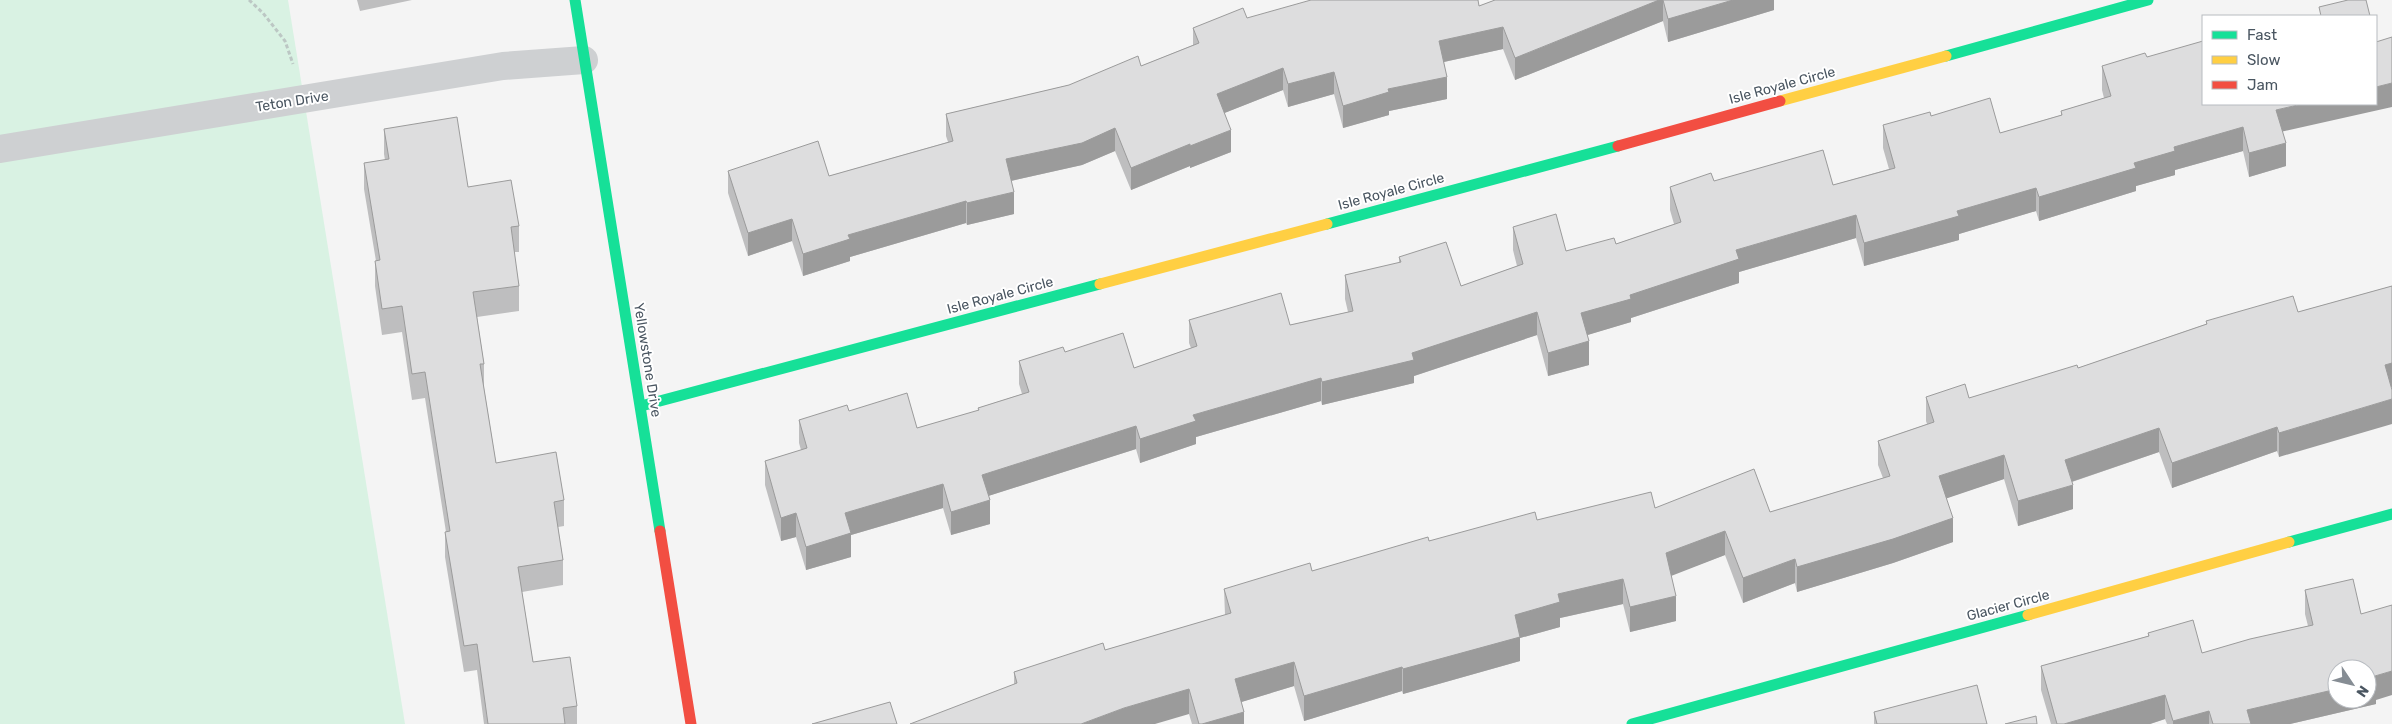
<svg xmlns="http://www.w3.org/2000/svg" width="2392" height="724" font-family="Rubik,sans-serif">
	<style>
		.green { fill: #d9f2e3 }
		.lines { fill: none; stroke-linecap: round; stroke-linejoin: round }
		.path { stroke: #bcc7c4; stroke-width: 3; stroke-dasharray: 4 2.5; stroke-linecap: butt }
		.street { stroke: #ced0d2; stroke-width: 28 }
		.fast { stroke: #16e098; stroke-width: 11 }
		.slow { stroke: #ffcf43; stroke-width: 11 }
		.jam { stroke: #f24e42; stroke-width: 11 }
		.wall { fill: #bebebf }
		.shaded-wall { fill: #9b9b9b }
		.building { fill: #ddddde; stroke: #9b9b9b }
		.labels { text-anchor: middle; stroke-width: 4; stroke-linejoin: round; paint-order: stroke }
		.street-label { font-size: 14px; fill: #4a5661; stroke: #fff }
	</style>
	<rect width="100%" height="100%" fill="#f4f4f4"/>
	<polygon class="green" points="0,0 288,0 405,724 0,724"/>
	<g class="lines">
		<polyline class="path" points="249,0 263,13 285,41 293,64"/>
		<polyline class="street" points="0,149 503,66 584,60"/>
		<g class="fast">
			<polyline points="575,0 660,531"/>
			<polyline points="1946,56 2148,0"/>
			<polyline points="1327,224 1618,146"/>
			<polyline points="641,406 1100,284"/>
			<polyline points="2289,542 2392,514"/>
			<polyline points="1632,724 2028,615"/>
		</g>
		<g class="slow">
			<polyline points="1780,101 1946,56"/>
			<polyline points="1100,284 1327,224"/>
			<polyline points="2028,615 2289,542"/>
		</g>
		<g class="jam">
			<polyline points="1618,146 1780,101"/>
			<polyline points="660,531 691,724"/>
		</g>
	</g>
	<g class="wall">
		<polygon points="357,0 412,0 360,11"/>
		<polygon points="1495,0 1774,0 1774,10 1668,42 1663,21 1515,80 1503,49 1444,62 1447,99 1389,111 1389,115 1343,128 1334,94 1288,107 1283,90 1224,113 1231,152 1190,168 1190,166 1131,190 1115,151 1082,165 1011,181 1014,214 967,225 966,223 850,257 850,261 803,276 792,241 748,256 728,193 728,171 829,176 948,142 946,136 946,114 1069,85 1141,66 1193,45 1193,28 1247,18 1479,6"/>
		<polygon points="2147,57 2203,104 2282,132 2286,166 2249,177 2243,151 2175,170 2175,175 2136,186 2136,191 2039,221 2036,211 1959,234 1959,240 1864,266 1856,238 1739,272 1739,283 1631,318 1631,322 1587,335 1589,365 1548,376 1537,335 1414,376 1414,383 1322,405 1321,401 1196,437 1196,444 1140,463 1136,449 988,496 990,524 951,535 943,508 851,535 851,557 806,570 796,537 781,541 765,485 765,461 801,450 799,443 799,420 849,411 917,428 978,411 978,408 1022,394 1019,384 1019,361 1065,352 1134,368 1191,348 1189,343 1189,320 1290,325 1348,312 1345,299 1345,275 1399,263 1399,257 1461,286 1517,266 1513,250 1513,227 1566,251 1616,244 1674,224 1670,210 1670,187 1714,181 1833,185 1889,169 1883,148 1883,125 1931,116 2000,133 2061,115 2061,111 2104,98 2102,90 2102,66"/>
		<polygon points="384,129 468,187 519,226 519,252 514,252 519,286 519,311 477,317 484,364 484,388 496,463 564,500 564,526 558,527 563,560 563,585 522,592 533,662 577,706 577,724 484,724 477,670 464,672 445,557 445,532 446,532 425,398 412,400 402,332 382,335 375,286 375,261 376,261 364,189 364,163 385,160 384,154"/>
		<polygon points="2392,286 2392,387 2279,457 2277,451 2172,488 2159,452 2072,482 2073,509 2018,526 2004,479 1946,498 1953,542 1893,563 1797,592 1795,583 1743,603 1725,555 1671,575 1676,621 1630,632 1623,604 1560,618 1560,627 1520,638 1520,661 1403,694 1402,691 1304,721 1294,686 1241,702 1244,724 1192,724 1189,714 1014,684 1014,672 1105,650 1225,615 1224,589 1312,571 1429,541 1537,520 1655,508 1770,512 1883,478 1878,465 1878,441 1927,424 1926,421 1926,397 1969,398 2078,368 2206,324 2206,321 2298,312"/>
		<polygon points="2305,590 2376,700 2376,704 2290,724 2167,724 2165,719 2150,724 2051,724 2041,690 2041,666 2148,636 2148,633 2202,653 2308,626 2305,614"/>
		<polygon points="1874,712 1987,724 1874,724"/>
	</g>
	<g class="shaded-wall">
		<polygon points="1659,0 1663,0 1663,21 1515,80 1515,58"/>
		<polygon points="1733,0 1774,0 1774,10 1668,42 1668,19"/>
		<polygon points="1503,27 1503,49 1439,63 1439,41"/>
		<polygon points="1283,68 1283,90 1217,116 1217,94"/>
		<polygon points="1334,72 1334,94 1288,107 1288,84"/>
		<polygon points="1447,77 1447,99 1389,111 1389,115 1343,128 1343,106 1388,89"/>
		<polygon points="2392,83 2392,107 2276,133 2276,110 2302,104 2376,104 2376,87"/>
		<polygon points="2243,127 2243,151 2175,170 2175,175 2136,186 2136,191 2039,221 2039,197 2134,163 2174,147"/>
		<polygon points="1115,128 1115,151 1082,165 1006,182 1006,159"/>
		<polygon points="1231,130 1231,152 1190,168 1190,146"/>
		<polygon points="2286,143 2286,166 2249,177 2249,153"/>
		<polygon points="1190,144 1190,166 1131,190 1131,168"/>
		<polygon points="2036,188 2036,211 1959,234 1959,240 1864,266 1864,243 1957,211"/>
		<polygon points="1014,192 1014,214 967,225 967,203"/>
		<polygon points="966,201 966,223 850,257 850,261 803,276 803,254 848,235"/>
		<polygon points="1856,215 1856,238 1739,272 1739,283 1631,318 1631,322 1581,337 1581,313 1630,295 1736,250"/>
		<polygon points="792,219 792,241 748,256 748,233"/>
		<polygon points="1537,312 1537,335 1414,376 1414,383 1322,405 1322,382"/>
		<polygon points="1589,341 1589,365 1548,376 1548,353"/>
		<polygon points="2392,363 2392,387 2385,390 2385,365"/>
		<polygon points="1321,378 1321,401 1196,437 1196,444 1140,463 1140,439 1193,415"/>
		<polygon points="2392,399 2392,424 2279,457 2279,433"/>
		<polygon points="1136,426 1136,449 982,498 982,475"/>
		<polygon points="2277,427 2277,451 2172,488 2172,463"/>
		<polygon points="2159,428 2159,452 2065,484 2065,460"/>
		<polygon points="2004,455 2004,479 1939,501 1939,476"/>
		<polygon points="943,484 943,508 851,535 851,557 806,570 806,547 845,513"/>
		<polygon points="2073,485 2073,509 2018,526 2018,501"/>
		<polygon points="990,500 990,524 951,535 951,512"/>
		<polygon points="796,513 796,537 781,541 781,518"/>
		<polygon points="1953,518 1953,542 1893,563 1797,592 1797,567"/>
		<polygon points="1725,531 1725,555 1666,578 1666,553"/>
		<polygon points="1795,559 1795,583 1743,603 1743,578"/>
		<polygon points="1623,579 1623,604 1560,618 1560,627 1520,638 1520,661 1403,694 1403,669 1558,594"/>
		<polygon points="1676,596 1676,621 1630,632 1630,607"/>
		<polygon points="1294,662 1294,686 1235,704 1235,679"/>
		<polygon points="1402,667 1402,691 1304,721 1304,696"/>
		<polygon points="2392,671 2392,695 2376,700 2376,704 2290,724 2247,724 2247,710 2337,689 2337,699 2367,699 2367,682 2375,676"/>
		<polygon points="1189,689 1189,714 1155,724 1081,724 1124,708"/>
		<polygon points="2165,695 2165,719 2150,724 2064,724"/>
		<polygon points="2209,711 2209,724 2173,724 2173,721"/>
		<polygon points="1244,712 1244,724 1202,724"/>
	</g>
	<g class="building">
		<polygon points="1311,0 1478,0 1479,6 1495,0 1659,0 1515,58 1503,27 1439,41 1447,77 1388,89 1389,92 1343,106 1334,72 1288,84 1283,68 1217,94 1231,130 1190,146 1190,144 1131,168 1115,128 1082,143 1006,159 1014,192 967,203 966,201 848,235 850,239 803,254 792,219 748,233 728,171 818,141 829,176 953,141 946,114 1069,85 1138,56 1141,66 1199,43 1193,28 1243,8 1247,18"/>
		<polygon points="1663,0 1733,0 1668,19"/>
		<polygon points="2348,0 2366,0 2370,16 2321,16 2319,7"/>
		<polygon points="2392,37 2392,83 2376,87 2376,42"/>
		<polygon points="2203,41 2203,104 2302,104 2276,110 2286,143 2249,153 2243,127 2174,147 2175,151 2134,163 2136,168 2039,197 2036,188 1957,211 1959,216 1864,243 1856,215 1736,250 1739,259 1630,295 1631,299 1581,313 1589,341 1548,353 1537,312 1412,353 1414,360 1322,382 1321,378 1193,415 1196,421 1140,439 1136,426 982,475 990,500 951,512 943,484 845,513 851,533 806,547 796,513 781,518 765,461 807,448 799,420 847,405 849,411 907,393 917,428 979,410 978,408 1029,392 1019,361 1063,347 1065,352 1123,333 1134,368 1197,346 1189,320 1281,293 1290,325 1353,311 1345,275 1401,262 1399,257 1446,242 1461,286 1523,264 1513,227 1556,214 1566,251 1614,238 1616,244 1681,222 1670,187 1711,173 1714,181 1823,150 1833,185 1895,168 1883,125 1930,112 1931,116 1990,98 2000,133 2062,115 2061,111 2111,96 2102,66 2145,53 2147,57"/>
		<polygon points="457,117 468,187 511,180 519,226 511,227 519,286 473,292 484,364 480,364 496,463 556,452 564,500 554,502 563,560 518,567 533,662 570,657 577,706 563,708 565,724 488,724 477,644 464,646 445,532 450,531 425,372 412,374 402,306 382,309 375,261 380,260 364,163 389,159 384,129"/>
		<polygon points="2392,286 2392,363 2385,365 2392,390 2392,399 2279,433 2277,427 2172,463 2159,428 2065,460 2073,485 2018,501 2004,455 1939,476 1953,518 1893,539 1797,567 1795,559 1743,578 1725,531 1666,553 1676,596 1630,607 1623,579 1558,594 1560,602 1515,615 1520,637 1403,669 1402,667 1304,696 1294,662 1235,679 1244,712 1202,724 1199,724 1189,689 1124,708 1081,724 910,724 1017,683 1014,672 1103,643 1105,650 1231,613 1224,589 1310,563 1312,571 1428,537 1429,541 1535,512 1537,520 1651,492 1655,508 1754,469 1770,512 1890,476 1878,441 1934,422 1926,397 1965,384 1969,398 2077,365 2078,368 2207,324 2206,321 2293,296 2298,312"/>
		<polygon points="2353,579 2361,614 2392,605 2392,671 2375,676 2376,680 2367,682 2367,669 2337,669 2337,689 2247,710 2251,724 2213,724 2209,711 2173,721 2165,695 2064,724 2057,724 2041,666 2149,636 2148,633 2193,620 2202,653 2250,639 2313,625 2305,590"/>
		<polygon points="1977,685 1987,724 1877,724 1874,712"/>
		<polygon points="890,702 897,724 812,724"/>
		<polygon points="2036,716 2037,724 2005,724"/>
	</g>
	<g class="labels">
		<g class="street-label">
			<text transform="translate(1782 85) rotate(-15)" y="5">Isle Royale Circle</text>
			<text transform="translate(292 101) rotate(-9)" y="5">Teton Drive</text>
			<text transform="translate(1391 191) rotate(-15)" y="5">Isle Royale Circle</text>
			<text transform="translate(1000 295) rotate(-15)" y="5">Isle Royale Circle</text>
			<text transform="translate(648 360) rotate(81)" y="5">Yellowstone Drive</text>
			<text transform="translate(2008 605) rotate(-15)" y="5">Glacier Circle</text>
		</g>
	</g>
	<rect x="2202" y="15" width="175" height="90" fill="#ffffff" stroke="#b7bbc0"/>
	<rect x="2212" y="31" width="25" height="8" fill="#16e098" stroke="#b7bbc0"/>
	<text x="2247" y="40" font-size="15" fill="#4a5661">Fast</text>
	<rect x="2212" y="56" width="25" height="8" fill="#ffcf43" stroke="#b7bbc0"/>
	<text x="2247" y="65" font-size="15" fill="#4a5661">Slow</text>
	<rect x="2212" y="81" width="25" height="8" fill="#f24e42" stroke="#b7bbc0"/>
	<text x="2247" y="90" font-size="15" fill="#4a5661">Jam</text>
	<g transform="translate(2352 684) rotate(125)"><circle r="24" fill="#ffffff" stroke="#b7bbc0"/>
	<path d="M0-4L9 19L0 12L-9 19Z" fill="#868d94"/>
	<text y="-8" font-size="14" font-weight="bold" text-anchor="middle" fill="#4a5661">N</text>
	</g>
</svg>
